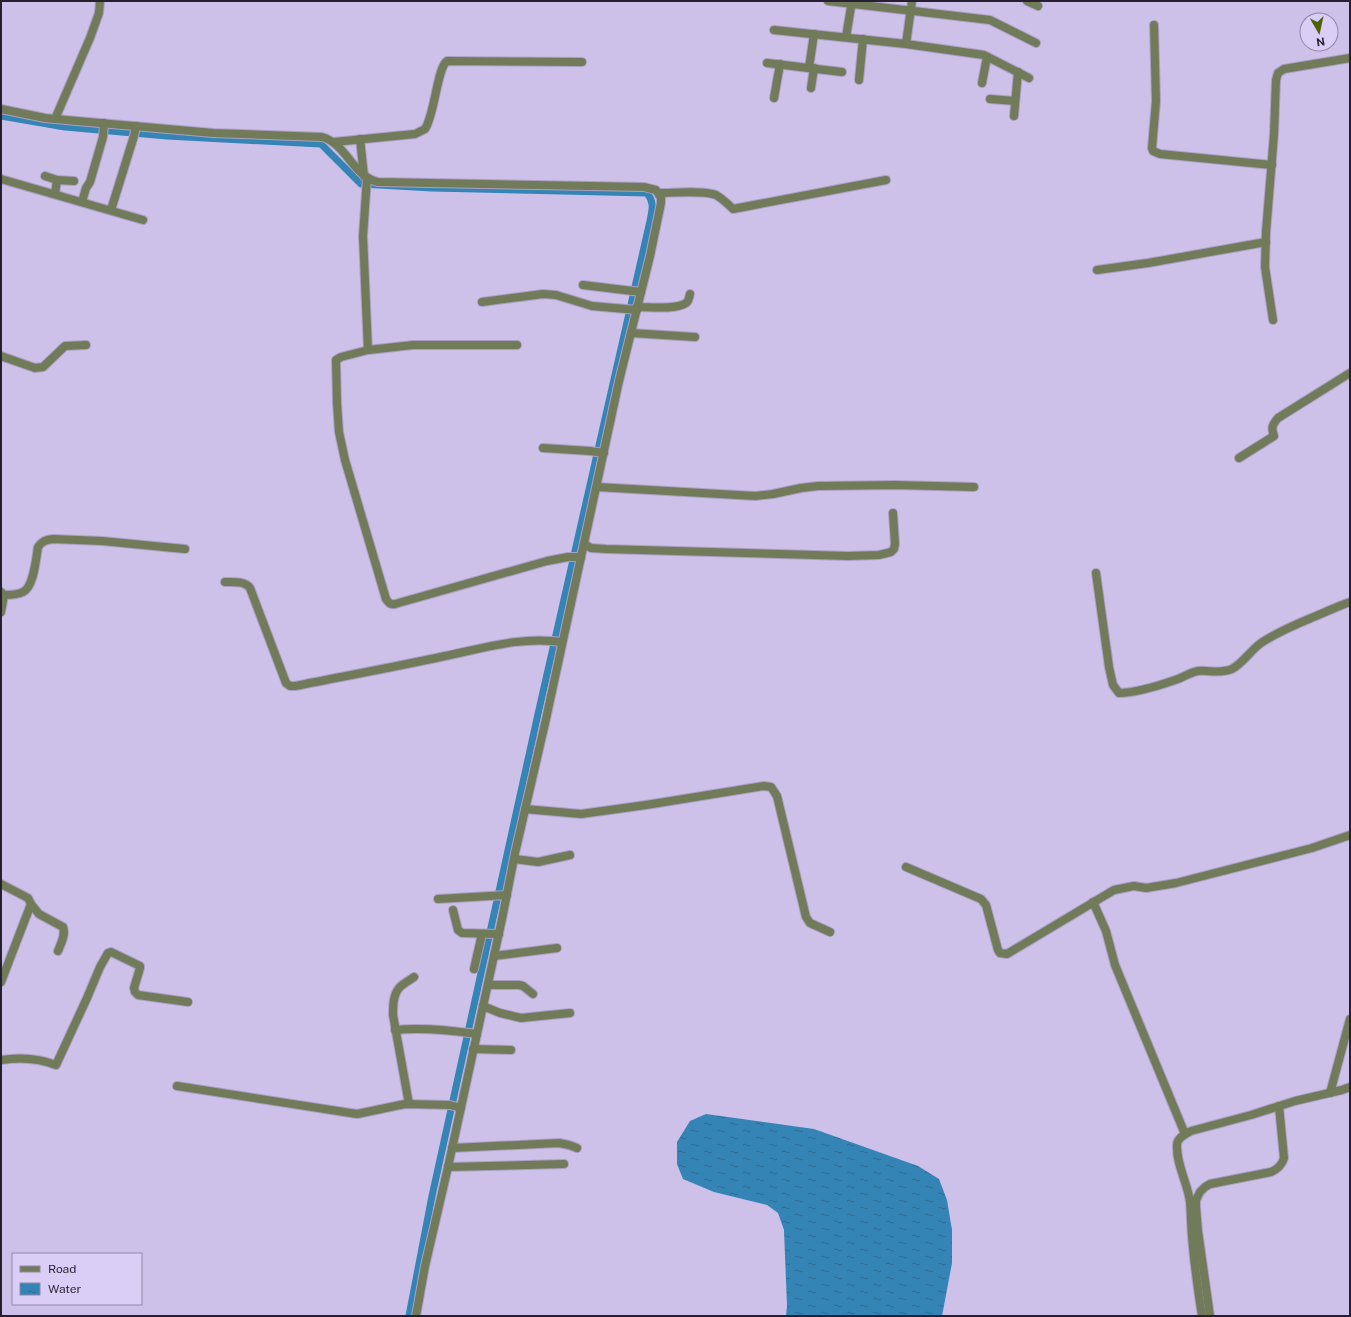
<svg xmlns="http://www.w3.org/2000/svg" width="1351" height="1317" font-family="'Public Sans',sans-serif">
	<style>
		.water { fill: url(#water-ripples) }
		.lines { fill: none; stroke-linecap: round; stroke-linejoin: round }
		.canal { stroke: #3584b6; stroke-width: 7 }
		.street-casing { stroke: #aba0c4; stroke-width: 10 }
		.street { stroke: #717a59; stroke-width: 8 }
	</style>
	<defs>
		<pattern id="water-ripples" width="26" height="14" patternUnits="userSpaceOnUse"><rect width="26" height="14" fill="#3584b6"/><path d="M2 4q2-2 4 0t4 0M15 11q2-2 4 0t4 0" fill="none" stroke="#2d6b94"/></pattern>
	</defs>
	<rect width="100%" height="100%" fill="#cdc0e9"/>
	<polygon class="water" points="706,1114 814,1129 918,1166 939,1179 947,1200 952,1230 952,1263 942,1316 786,1316 787,1306 784,1230 778,1213 767,1205 714,1192 683,1179 677,1164 677,1142 690,1121"/>
	<g class="lines">
		<path class="canal" d="M1 116 65 127 167 136 321 144 361 184 432 188 647 193C655 203 652 210 650 221L538 714 432 1196 409 1316"/>
		<defs>
			<g id="street">
				<polyline points="828,1 990,20 1036,43"/>
				<polyline points="1027,1 1038,6"/>
				<polyline points="1154,25 1156,101 1152,148 1153,151 1160,154 1272,165"/>
				<polyline points="774,30 906,44 984,55 1029,78"/>
				<polyline points="846,37 852,1"/>
				<polyline points="906,44 912,1"/>
				<polyline points="767,63 842,72"/>
				<polyline points="809,68 814,34"/>
				<polyline points="859,80 863,39"/>
				<polyline points="982,83 987,57"/>
				<polyline points="811,88 814,68"/>
				<polyline points="774,98 780,64"/>
				<polyline points="990,99 1015,101"/>
				<path d="M1 109 45 118 66 120 213 133 322 137C347 144 353 177 378 182L644 187 656 190 661 198V203L650 256 619 381 546 719 515 853 502 919 448 1167 425 1266 416 1316"/>
				<polyline points="1014,116 1018,72"/>
				<polyline points="55,119 90,38 99,13 100,1"/>
				<polyline points="360,139 364,176"/>
				<path d="M334 142 415 134 425 129C435 114 437 68 447 61L582 62"/>
				<polyline points="45,176 57,180 55,194"/>
				<polyline points="367,178 363,236 368,350"/>
				<polyline points="1,179 143,220"/>
				<polyline points="57,180 74,181"/>
				<path d="M659 193C673 193 704 190 716 195 723 199 728 204 733 209L886 180"/>
				<polyline points="82,202 86,188 90,182 103,137 104,123"/>
				<polyline points="111,210 134,136 136,126"/>
				<polyline points="1097,270 1148,263 1266,242"/>
				<polyline points="583,285 641,292"/>
				<polyline points="482,302 543,294 556,295 592,306 637,310"/>
				<path d="M637 307C650 307 676 310 686 303 689 301 689 297 690 294"/>
				<polyline points="1273,320 1265,267 1266,232 1274,134 1276,80 1278,73 1284,69 1350,58"/>
				<polyline points="631,333 695,337"/>
				<path d="M517 345H413L368 350 341 357 336 360 337 403 339 432 345 460 386 599C389 603 390 605 395 604L547 561 568 557H581"/>
				<polyline points="1,356 35,368 43,367 65,346 86,345"/>
				<polyline points="543,448 590,451 604,453"/>
				<path d="M1239 458 1274 436C1271 428 1272 425 1278 418L1350 373"/>
				<polyline points="597,487 755,496 773,494 801,488 818,486 895,485 974,487"/>
				<polyline points="584,544 591,548 606,549 848,556 879,555 891,552 894,549 895,544 893,513"/>
				<path d="M1096 573 1109 667 1113 685 1119 693C1137 693 1161 685 1178 679 1185 676 1192 672 1198 671 1210 670 1220 674 1232 669 1243 663 1251 650 1261 643 1279 631 1297 624 1316 616 1328 611 1338 606 1350 602"/>
				<path d="M225 582C234 582 245 581 250 588L286 683 290 686H295C345 676 395 667 445 656 484 648 522 636 562 642"/>
				<path d="M4 595C10 595 17 595 23 592 34 587 36 558 38 547 42 541 46 540 53 539L102 541 185 549"/>
				<polyline points="1,612 4,595 1,592"/>
				<polyline points="525,809 581,814 646,805 764,786 771,787 777,796 806,917 810,923 830,932"/>
				<polyline points="514,859 538,862 570,855"/>
				<polyline points="906,867 981,899 986,905 998,950 1000,953 1007,954 1114,890 1134,886 1146,888 1176,883 1312,848 1350,835"/>
				<polyline points="1,884 28,898 31,904 1,982"/>
				<polyline points="438,899 507,895"/>
				<polyline points="1093,902 1106,931 1115,965 1127,994 1185,1134"/>
				<path d="M31 904 39 914 63 927C66 934 61 944 58 951"/>
				<polyline points="453,910 458,930 462,933 499,934"/>
				<polyline points="494,956 557,948"/>
				<polyline points="474,969 482,934"/>
				<polyline points="488,985 519,985 523,986 533,994"/>
				<polyline points="483,1006 500,1013 521,1018 570,1013"/>
				<path d="M395 1030C422 1027 450 1030 477 1034"/>
				<polyline points="473,1049 511,1050"/>
				<path d="M1 1060C20 1057 38 1058 56 1065L87 998 100 967 108 953 111 952 140 966V968L134 988 135 992 138 995 188 1002"/>
				<polyline points="177,1086 357,1114 405,1104 450,1105 461,1108"/>
				<polyline points="1330,1093 1350,1019"/>
				<path d="M409 1104 393 1015C393 1006 393 994 400 987 404 983 410 980 414 977"/>
				<polyline points="452,1148 559,1143 569,1145 577,1148"/>
				<polyline points="448,1167 564,1164"/>
				<path d="M1202 1316C1198 1290 1194 1263 1192 1236 1191 1225 1191 1214 1190 1202 1188 1184 1176 1164 1177 1145 1177 1138 1185 1134 1191 1131L1251 1115 1295 1101 1342 1090 1350 1087"/>
				<path d="M1210 1316 1198 1231 1196 1207V1200L1200 1192 1205 1187 1210 1184 1271 1172C1278 1169 1282 1165 1284 1158L1279 1106"/>
			</g>
		</defs>
		<use href="#street" class="street-casing"/>
		<use href="#street" class="street"/>
	</g>
	<rect width="1351" height="1317" fill="none" stroke="#251f2f" stroke-width="4"/>
	<rect x="12" y="1253" width="130" height="52" fill="#dacdf6" stroke="#9287a6"/>
	<rect x="20" y="1266" width="20" height="6" fill="#717a59" stroke="#9287a6"/>
	<text x="48" y="1273" font-size="12" fill="#251f2f">Road</text>
	<rect x="20" y="1283" width="20" height="12" fill="url(#water-ripples)" stroke="#9287a6"/>
	<text x="48" y="1293" font-size="12" fill="#251f2f">Water</text>
	<g transform="translate(1319 32) rotate(171)"><circle r="19" fill="#dacdf6" stroke="#9287a6"/>
	<path d="M0-3L7 15L0 10L-7 15Z" fill="#4f5f01"/>
	<text y="-6" font-size="11" font-weight="bold" text-anchor="middle" fill="#251f2f">N</text>
	</g>
</svg>
